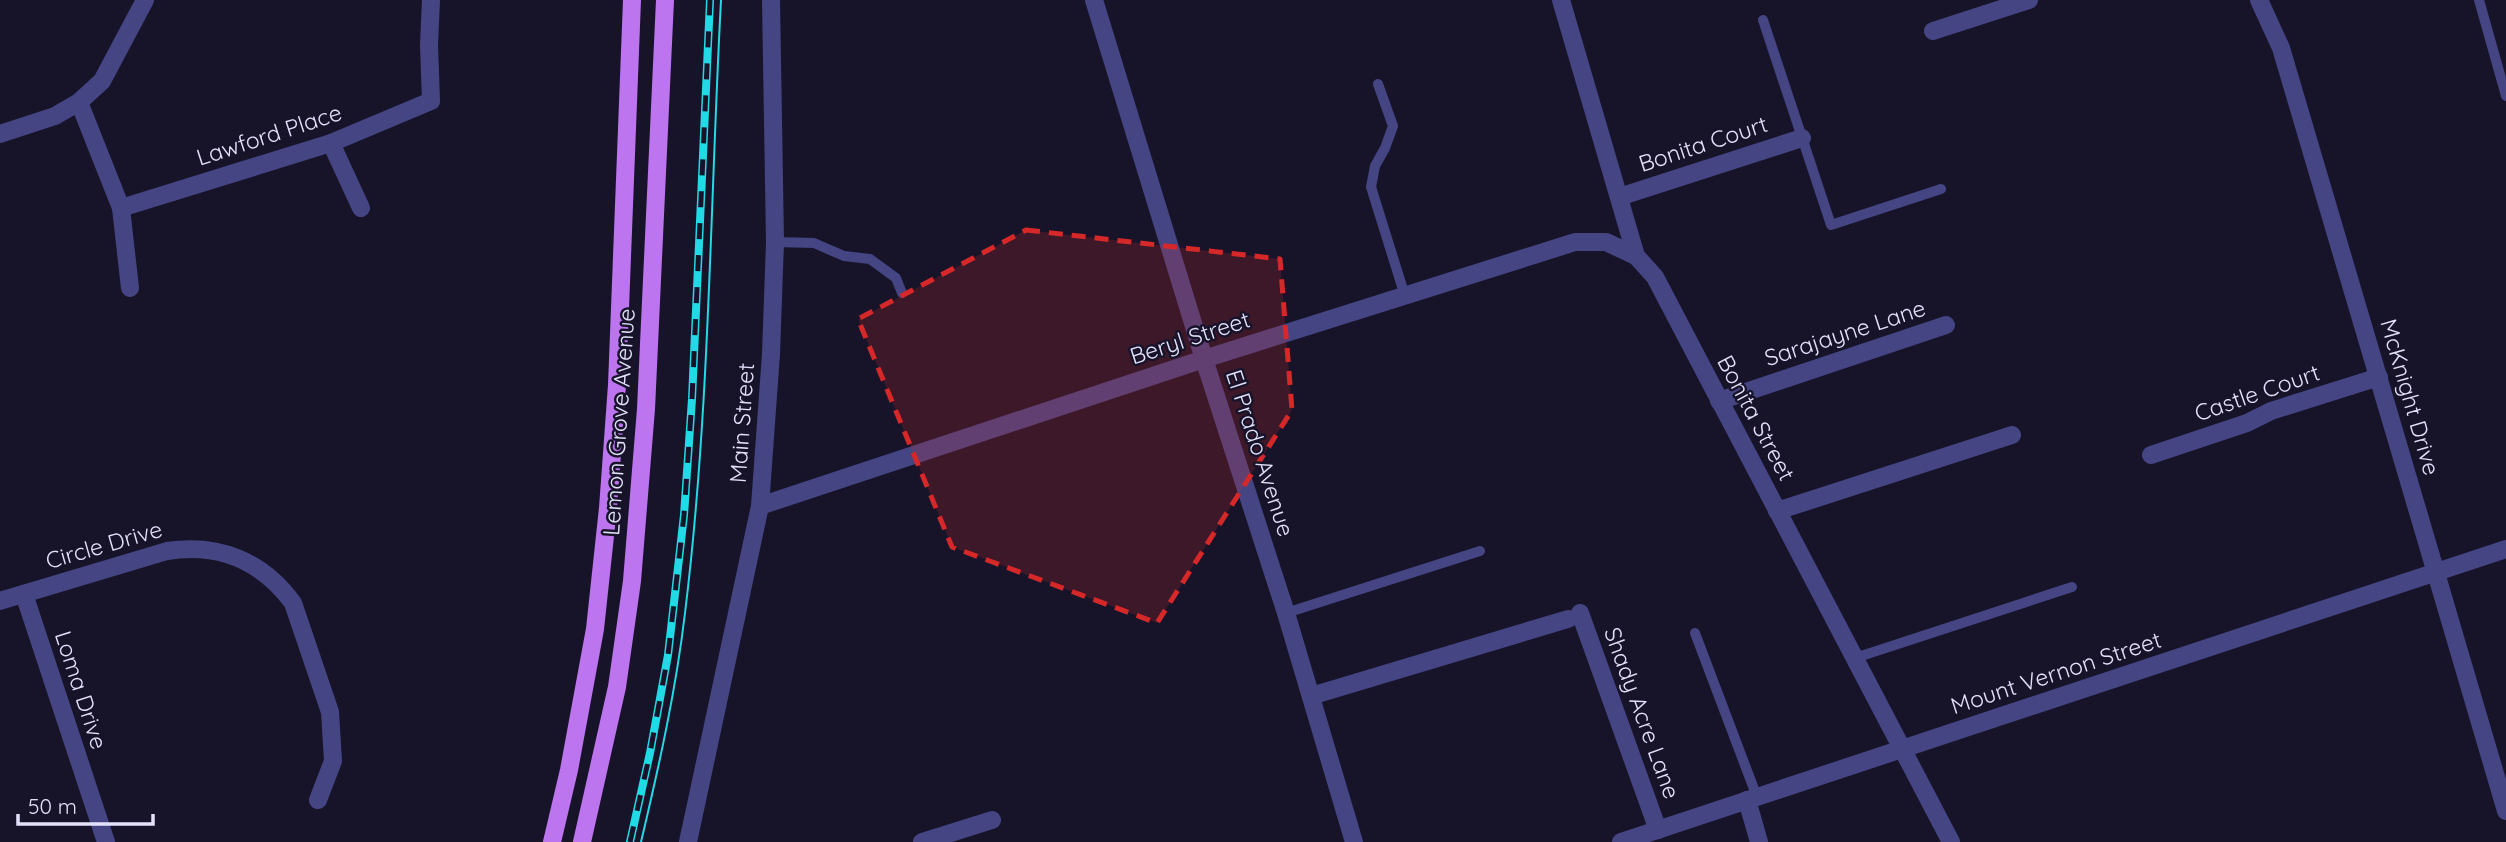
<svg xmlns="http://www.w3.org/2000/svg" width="2506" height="842" font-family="Quicksand,sans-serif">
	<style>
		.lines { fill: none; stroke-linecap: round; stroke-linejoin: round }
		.service { stroke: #454584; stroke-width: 10 }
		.minor { stroke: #454584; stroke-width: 18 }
		.tertiary { stroke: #454584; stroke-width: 18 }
		.primary { stroke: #bd74ef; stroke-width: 18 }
		.tram { stroke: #22dae6; stroke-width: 2 }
		.rail-casing { stroke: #22dae6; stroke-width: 8 }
		.rail { stroke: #17142a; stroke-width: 5; stroke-dasharray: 16; stroke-linecap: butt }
		.marked { fill: #d62828; fill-opacity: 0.2; stroke: #d62828; stroke-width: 5; stroke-dasharray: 14 9; stroke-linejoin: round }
		.labels { text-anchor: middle; stroke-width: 5; stroke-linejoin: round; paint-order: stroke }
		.street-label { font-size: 23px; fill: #e3e1fc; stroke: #17142a }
	</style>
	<rect width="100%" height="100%" fill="#17142a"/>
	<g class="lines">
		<g class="service">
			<polyline points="2479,0 2506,96"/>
			<polyline points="1763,20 1831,225 1941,189"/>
			<polyline points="1378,84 1393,126 1385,148 1375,166 1371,187 1405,296"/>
			<polyline points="775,242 814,243 844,256 870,259 896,278 902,293"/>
			<polyline points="1286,613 1480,551"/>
			<polyline points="1695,633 1757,797"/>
			<polyline points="1855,658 2072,587"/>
		</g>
		<g class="minor">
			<polyline points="1094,0 1204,359 1286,613 1354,842"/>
			<polyline points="1561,0 1636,256 1655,277 1951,842"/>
			<polyline points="1933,31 2029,0"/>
			<polyline points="79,102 121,208 130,288"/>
			<polyline points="0,134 55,116 79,102 102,81 145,0"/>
			<polyline points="331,143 361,208"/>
			<polyline points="1619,197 1802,138"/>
			<polyline points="121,208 331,143 431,101 429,45 431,0"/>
			<polyline points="1719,401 1946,325"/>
			<polyline points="2151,455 2247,423 2271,411 2379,377"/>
			<polyline points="760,506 1204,359 1575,242 1606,242 1636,256"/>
			<polyline points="1777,511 2012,435"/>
			<polyline points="2436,573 2506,811"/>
			<polyline points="24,594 106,842"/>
			<path d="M0 601 167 551C219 543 262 561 293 603L330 712 333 761 318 800"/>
			<polyline points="1580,613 1658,830"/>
			<polyline points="1311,696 1568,619"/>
			<polyline points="1747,800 1759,842"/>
			<polyline points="688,842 760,506 771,354 775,242 771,0"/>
			<polyline points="922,842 992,820"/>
		</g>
		<g class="tertiary">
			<polyline points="2259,0 2281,48 2436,573"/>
			<polyline points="1621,842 2506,549"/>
		</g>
		<g class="primary">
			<polyline points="552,842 569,770 595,629 608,508 617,385 632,0"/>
			<polyline points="582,842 617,687 632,581 646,409 665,0"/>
		</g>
		<path class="tram" d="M641 842C659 766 676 690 685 613 710 410 710 204 721 0"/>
		<defs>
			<polyline id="rail" points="630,842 650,753 668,655 684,515 692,399 710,0"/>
		</defs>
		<use href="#rail" class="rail-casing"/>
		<use href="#rail" class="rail"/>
	</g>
	<path class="marked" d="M1026 230 1280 259 1292 410 1157 623 952 547 858 319Z"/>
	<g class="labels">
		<g class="street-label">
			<text transform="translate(269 135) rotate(-18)" y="8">Lawford Place</text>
			<text transform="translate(1703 144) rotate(-18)" y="8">Bonita Court</text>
			<text transform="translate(1845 333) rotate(-18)" y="8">Sarajayne Lane</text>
			<text transform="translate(1190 338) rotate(-18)" y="8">Beryl Street</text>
			<text transform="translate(2257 393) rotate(-19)" y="8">Castle Court</text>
			<text transform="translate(2410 397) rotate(74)" y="8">McKnight Drive</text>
			<text transform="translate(1756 418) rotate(62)" y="8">Bonita Street</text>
			<text transform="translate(619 422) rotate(-86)" y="8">Lemon Grove Avenue</text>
			<text transform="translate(742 423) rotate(-86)" y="8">Main Street</text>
			<text transform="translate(1260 453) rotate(72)" y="8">El Prado Avenue</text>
			<text transform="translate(104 545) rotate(-16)" y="8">Circle Drive</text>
			<text transform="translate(2056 673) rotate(-18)" y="8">Mount Vernon Street</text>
			<text transform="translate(81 690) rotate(72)" y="8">Loma Drive</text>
			<text transform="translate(1642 713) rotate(70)" y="8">Shady Acre Lane</text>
		</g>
	</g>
	<path d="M18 814v10h135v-10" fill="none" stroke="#e3e1fc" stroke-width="3.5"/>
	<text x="28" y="814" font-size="21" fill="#e3e1fc" stroke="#17142a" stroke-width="5" paint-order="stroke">50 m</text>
</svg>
